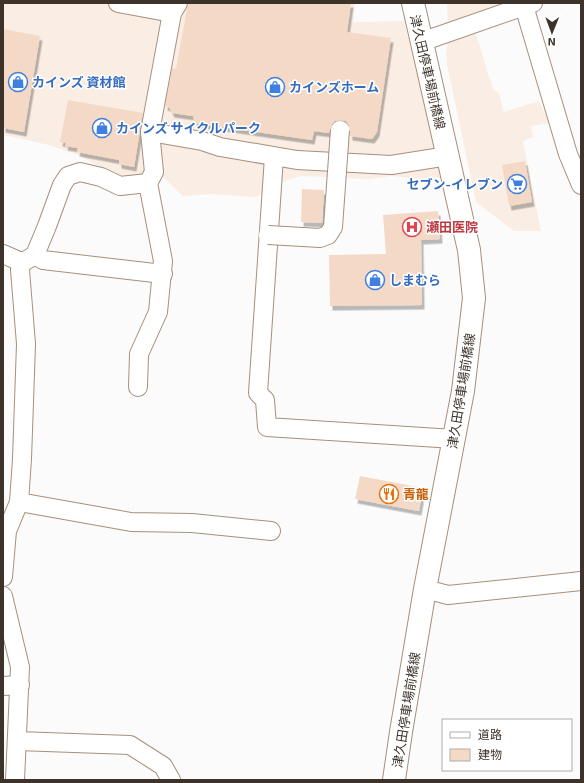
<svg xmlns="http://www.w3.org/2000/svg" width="584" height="783" font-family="'Exo 2','Noto Sans JP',sans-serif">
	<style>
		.built { fill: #faede3 }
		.building { fill: #f4dac6; filter: url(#shadow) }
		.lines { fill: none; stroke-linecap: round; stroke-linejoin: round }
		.minor-casing { stroke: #a78f7d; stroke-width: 20 }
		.major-casing { stroke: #a78f7d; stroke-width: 24 }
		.minor { stroke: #fff; stroke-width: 18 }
		.major { stroke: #fff; stroke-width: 22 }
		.minor-bridge-casing { stroke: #a78f7d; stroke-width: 20; stroke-linecap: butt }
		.minor-bridge { stroke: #fff; stroke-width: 18 }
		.labels { text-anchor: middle; stroke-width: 3; stroke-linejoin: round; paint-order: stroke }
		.street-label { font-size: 13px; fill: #3d332b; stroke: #fff }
		.shop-label { font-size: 13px; font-weight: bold; fill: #366cbe; stroke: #fff; text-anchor: start }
		.health-label { font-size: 13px; font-weight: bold; fill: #be3a42; stroke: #fff; text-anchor: start }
		.food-label { font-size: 13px; font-weight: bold; fill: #c56008; stroke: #fff; text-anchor: start }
	</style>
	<defs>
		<filter id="shadow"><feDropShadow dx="2.5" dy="4.5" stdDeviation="0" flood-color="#0004"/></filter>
	</defs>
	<rect width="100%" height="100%" fill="#fbfbfb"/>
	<g class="built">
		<polygon points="3,3 172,3 147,171 144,175 120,179 81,156 49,145 3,135"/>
		<polygon points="184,3 355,3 353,22 404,21 443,178 419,179 392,176 368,179 301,176 285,181 256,197 210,194 183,196 161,175 157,126 168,68"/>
		<polygon points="447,3 508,3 448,22"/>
		<polygon points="474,28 493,89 499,93 504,112 539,101 549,123 531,126 533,137 523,141 541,231 514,231 476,202 447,65 446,53 449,36"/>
	</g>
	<g class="building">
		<polygon points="189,3 351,3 347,32 391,38 377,132 372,139 350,136 349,125 346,121 340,120 335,121 332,124 329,133 314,131 312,140 195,123 193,116 172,113 169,107 165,106 172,68 176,69 187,9"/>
		<polygon points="3,29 40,36 24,132 3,128"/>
		<polygon points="68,100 143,113 134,167 119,164 119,160 77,152 78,148 65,146 66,143 60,142"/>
		<polygon points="525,161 532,202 509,206 502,165"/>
		<polygon points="302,189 324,190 322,223 301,222"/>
		<polygon points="438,211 440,239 421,240 422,305 330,306 329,255 386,254 383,215"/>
		<polygon points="360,476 423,488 419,511 355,499"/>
	</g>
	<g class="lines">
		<defs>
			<g id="minor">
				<polyline points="118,3 172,13"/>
				<polyline points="524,6 568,154 581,185"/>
				<polyline points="421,42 533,3"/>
				<polyline points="150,132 202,141 220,147 297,160 391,165 448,156"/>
				<polyline points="274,157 258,393 265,400 267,427 454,439"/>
				<polyline points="3,254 21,262 20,270 26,344 22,459 19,502 7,531 3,577"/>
				<polyline points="35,255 47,226 62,185 68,176 80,172 101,177 120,186 148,183"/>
				<polyline points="25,261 35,255 43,260 163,274"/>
				<polyline points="138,387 139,354 158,312 163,261 148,183 154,172 150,132 172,13 178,3"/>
				<polyline points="19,502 131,522 192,523 271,531"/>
				<polyline points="425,589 448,595 581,581"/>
				<polyline points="3,596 20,667 15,780"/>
				<polyline points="3,686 20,685"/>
				<polyline points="17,741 130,745 163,766 171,780"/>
			</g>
			<polyline id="major" points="394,780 401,732 425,589 463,391 474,298 469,250 413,3"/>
		</defs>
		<use href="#minor" class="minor-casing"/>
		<use href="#major" class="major-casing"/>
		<use href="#minor" class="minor"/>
		<use href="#major" class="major"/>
		<defs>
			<polyline id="minor-bridge" points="268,235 320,238 328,235 333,227 340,130"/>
		</defs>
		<use href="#minor-bridge" class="minor-bridge-casing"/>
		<use href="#minor-bridge" class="minor-bridge"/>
	</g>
	<defs>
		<symbol id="shop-ring" viewBox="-11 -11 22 22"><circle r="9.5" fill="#fff" stroke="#3f7fe0" stroke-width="1.5"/><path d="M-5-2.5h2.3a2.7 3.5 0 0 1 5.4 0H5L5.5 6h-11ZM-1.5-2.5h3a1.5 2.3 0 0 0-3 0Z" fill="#3f7fe0"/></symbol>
		<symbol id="supermarket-ring" viewBox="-11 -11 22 22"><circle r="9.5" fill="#fff" stroke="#3f7fe0" stroke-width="1.5"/><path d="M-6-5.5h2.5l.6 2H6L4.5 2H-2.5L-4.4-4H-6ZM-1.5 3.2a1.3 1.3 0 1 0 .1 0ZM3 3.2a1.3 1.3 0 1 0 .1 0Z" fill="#3f7fe0"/></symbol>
		<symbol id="hospital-ring" viewBox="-11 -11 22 22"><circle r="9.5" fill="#fff" stroke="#e0444e" stroke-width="1.5"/><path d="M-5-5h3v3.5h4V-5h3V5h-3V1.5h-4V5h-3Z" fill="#e0444e"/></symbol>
		<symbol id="restaurant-ring" viewBox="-11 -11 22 22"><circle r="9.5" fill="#fff" stroke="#e8710a" stroke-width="1.5"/><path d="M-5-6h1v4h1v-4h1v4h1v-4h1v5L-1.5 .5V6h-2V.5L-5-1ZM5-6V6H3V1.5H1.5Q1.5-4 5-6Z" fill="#e8710a"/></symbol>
	</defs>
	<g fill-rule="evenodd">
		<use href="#shop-ring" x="7" y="71" width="22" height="22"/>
		<use href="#shop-ring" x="264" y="76" width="22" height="22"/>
		<use href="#shop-ring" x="91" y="117" width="22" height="22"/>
		<use href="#supermarket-ring" x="506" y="173" width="22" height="22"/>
		<use href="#hospital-ring" x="401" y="216" width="22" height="22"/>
		<use href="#shop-ring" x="364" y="269" width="22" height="22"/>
		<use href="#restaurant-ring" x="378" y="483" width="22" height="22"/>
	</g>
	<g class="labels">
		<g class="street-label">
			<text transform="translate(428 72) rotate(77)" y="5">津久田停車場前橋線</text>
			<text transform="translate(461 391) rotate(-81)" y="5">津久田停車場前橋線</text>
			<text transform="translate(406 710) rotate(-81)" y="5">津久田停車場前橋線</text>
		</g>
		<g class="shop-label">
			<text x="32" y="87">カインズ 資材館</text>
			<text x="289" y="92">カインズホーム</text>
			<text x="116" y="133">カインズ サイクルパーク</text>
			<text x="503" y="189" text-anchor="end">セブン-イレブン</text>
			<text x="389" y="285">しまむら</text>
		</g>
		<g class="health-label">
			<text x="426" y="232">瀬田医院</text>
		</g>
		<g class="food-label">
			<text x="403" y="499">青龍</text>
		</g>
	</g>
	<rect width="584" height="783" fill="none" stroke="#3d332b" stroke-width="8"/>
	<rect x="442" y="719" width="130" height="52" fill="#ffffff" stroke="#b1adaa"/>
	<rect x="450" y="732" width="20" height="6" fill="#ffffff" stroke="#b1adaa"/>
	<text x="478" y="739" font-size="12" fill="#3d332b">道路</text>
	<rect x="450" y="749" width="20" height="12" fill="#f4dac6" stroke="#b1adaa"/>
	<text x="478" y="759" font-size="12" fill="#3d332b">建物</text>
	<g transform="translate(552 32) rotate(181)" stroke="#ffffff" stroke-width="3" paint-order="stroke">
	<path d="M0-3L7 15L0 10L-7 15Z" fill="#3d332b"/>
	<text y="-6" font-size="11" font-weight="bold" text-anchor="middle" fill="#3d332b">N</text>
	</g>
</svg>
